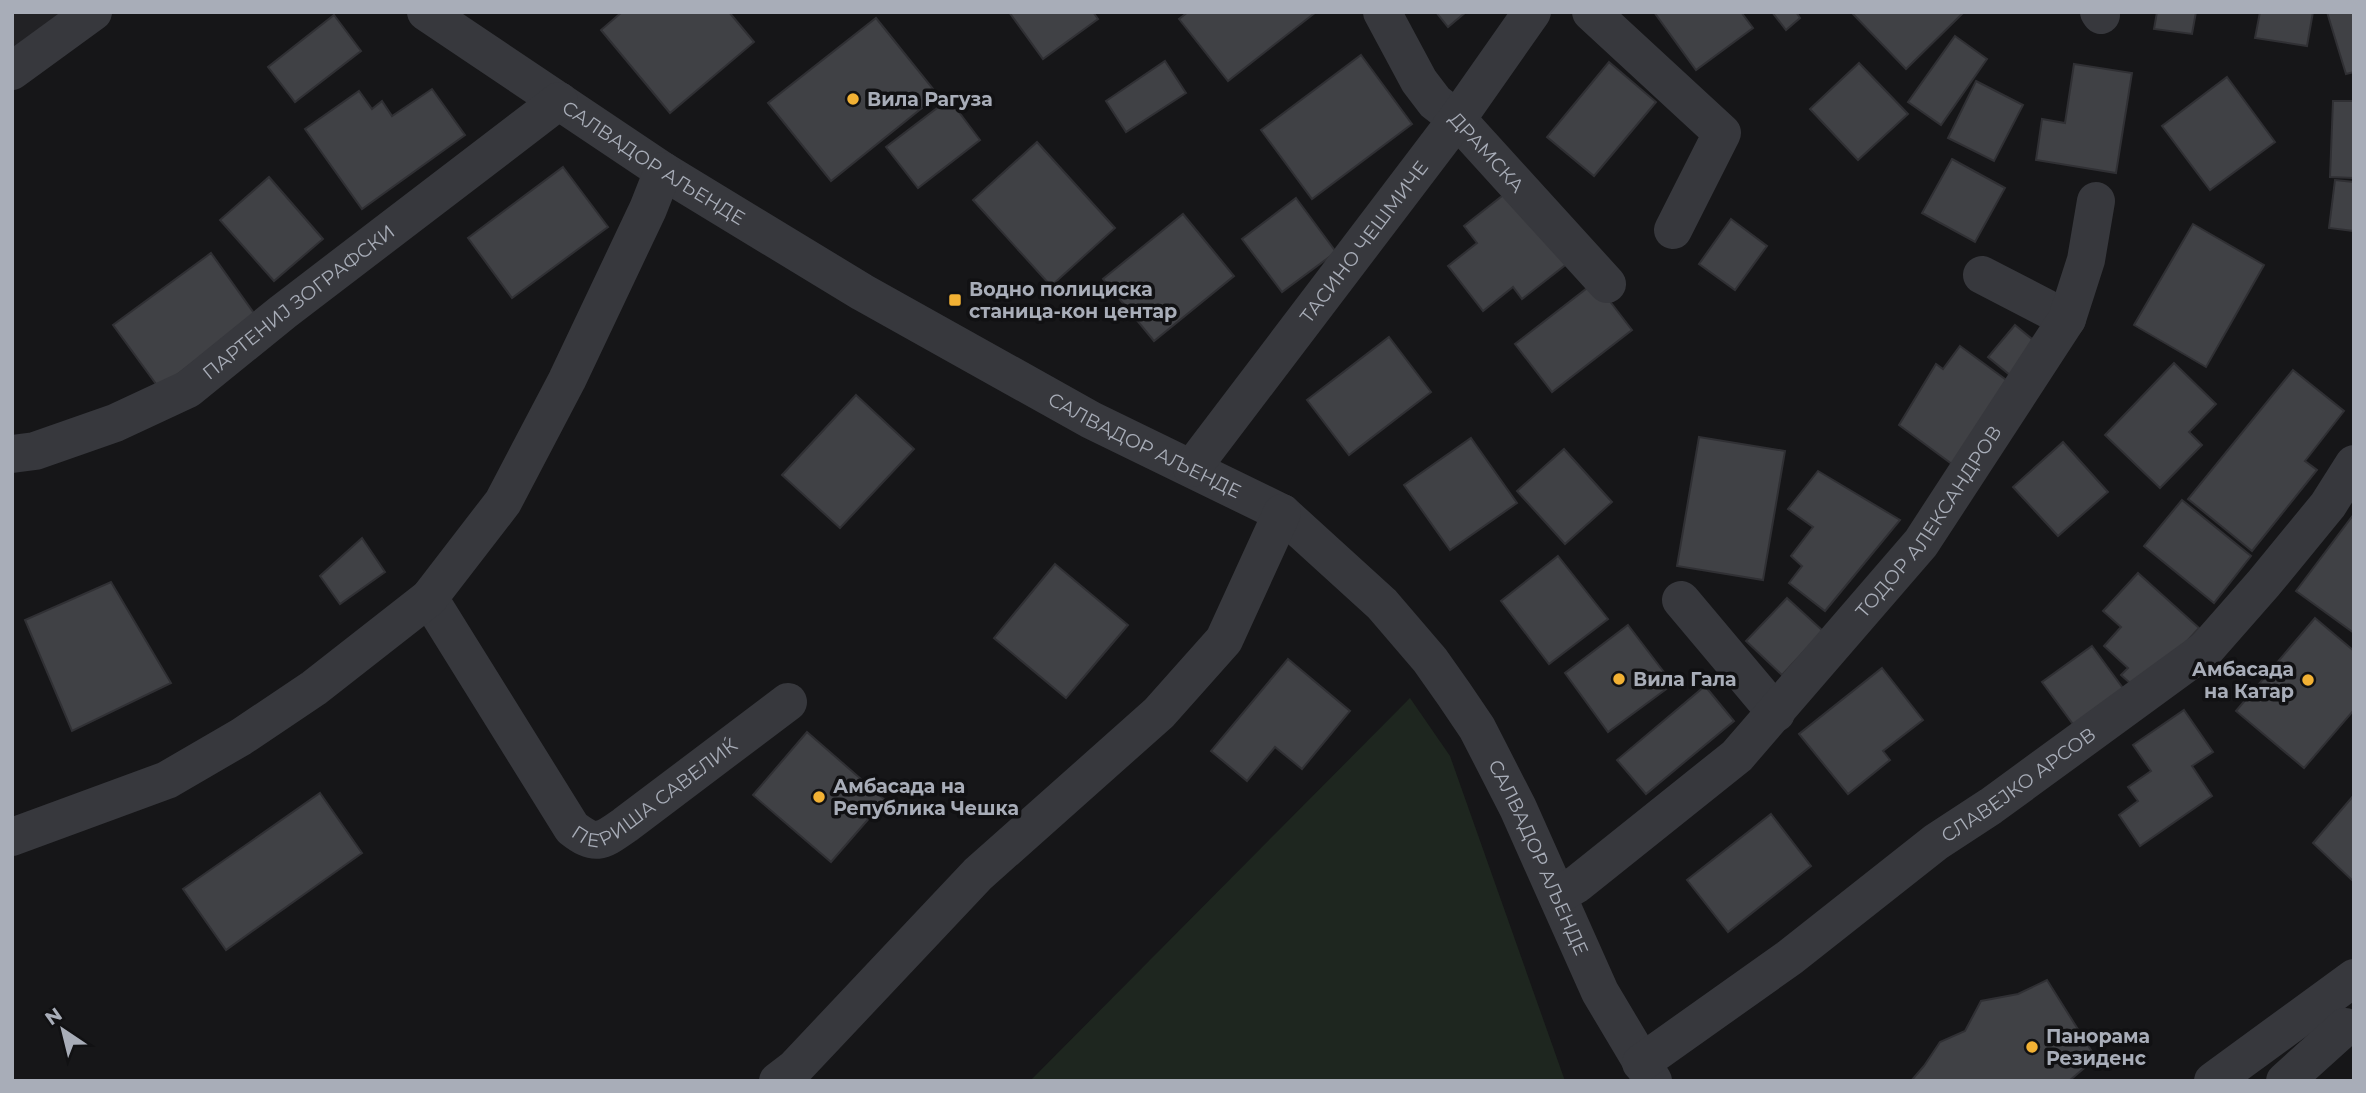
<svg xmlns="http://www.w3.org/2000/svg" width="2366" height="1093" font-family="Montserrat,sans-serif">
	<style>
		.built { fill: #222225 }
		.green { fill: #1e261f }
		.building { fill: #404145; stroke: #303034; stroke-width: 2 }
		.lines { fill: none; stroke-linecap: round; stroke-linejoin: round }
		.minor { stroke: #37383d; stroke-width: 38 }
		.poi-dot { fill: #f2b134; stroke: #111113; stroke-width: 2.5 }
		.labels { text-anchor: middle; stroke-width: 7; stroke-linejoin: round; paint-order: stroke }
		.poi-label { font-size: 19px; font-weight: bold; fill: #a8adb8; stroke: #111113; text-anchor: start }
		.street-label { font-size: 19px; fill: #a8adb8; stroke: #111113 }
	</style>
	<rect width="100%" height="100%" fill="#161618"/>
	<polygon class="built" points="12,12 69,12 12,58"/>
	<polygon class="green" points="1410,698 1450,756 1565,1081 1030,1081"/>
	<g class="building">
		<polygon points="622,12 729,12 754,42 670,113 601,30"/>
		<polygon points="1009,12 1093,12 1098,19 1043,59"/>
		<polygon points="1188,12 1316,12 1228,81 1179,19"/>
		<polygon points="1436,12 1466,12 1448,27"/>
		<polygon points="1654,12 1741,12 1753,28 1696,70"/>
		<polygon points="1772,12 1796,12 1800,18 1786,30"/>
		<polygon points="1960,12 1962,14 1906,69 1852,13"/>
		<polygon points="2157,12 2196,12 2192,34 2154,29"/>
		<polygon points="2260,12 2313,12 2307,46 2255,38"/>
		<polygon points="2327,12 2354,12 2354,72 2346,74"/>
		<polygon points="334,15 361,51 295,102 268,67"/>
		<polygon points="876,18 938,95 831,181 768,103"/>
		<polygon points="1955,36 1987,59 1941,125 1908,102"/>
		<polygon points="1361,55 1412,124 1312,199 1261,130"/>
		<polygon points="1165,61 1186,93 1126,132 1106,101"/>
		<polygon points="1609,62 1656,102 1594,176 1547,137"/>
		<polygon points="1859,63 1908,114 1858,160 1810,109"/>
		<polygon points="2074,64 2132,73 2116,173 2036,160 2042,119 2065,123"/>
		<polygon points="2227,77 2275,142 2210,190 2162,126"/>
		<polygon points="1976,81 2023,105 1994,161 1948,138"/>
		<polygon points="432,89 465,135 362,209 305,129 359,91 372,109 382,101 392,116"/>
		<polygon points="949,99 980,140 918,188 886,147"/>
		<polygon points="2333,101 2354,101 2354,178 2330,177"/>
		<polygon points="1037,142 1115,228 1051,286 973,200"/>
		<polygon points="1952,159 2005,188 1975,242 1922,213"/>
		<polygon points="563,167 608,227 512,298 468,238"/>
		<polygon points="269,177 323,239 274,281 220,220"/>
		<polygon points="2335,180 2354,182 2354,231 2329,228"/>
		<polygon points="1516,185 1573,259 1522,299 1513,287 1483,311 1448,266 1477,243 1464,226"/>
		<polygon points="1296,198 1336,252 1282,292 1242,239"/>
		<polygon points="1183,214 1234,276 1154,341 1103,279"/>
		<polygon points="1731,219 1767,246 1735,290 1699,264"/>
		<polygon points="2193,224 2264,265 2206,367 2134,325"/>
		<polygon points="211,253 256,316 159,388 113,325"/>
		<polygon points="1595,282 1632,330 1552,392 1515,344"/>
		<polygon points="2015,325 2043,348 2016,380 1988,357"/>
		<polygon points="1389,337 1431,392 1349,455 1307,400"/>
		<polygon points="1960,346 2013,385 1956,467 1899,425 1936,364 1943,369"/>
		<polygon points="2174,363 2216,404 2189,432 2202,445 2160,488 2105,435"/>
		<polygon points="2293,370 2344,411 2305,461 2317,470 2252,551 2188,499"/>
		<polygon points="856,395 914,449 840,528 782,475"/>
		<polygon points="1699,437 1785,451 1763,580 1677,566"/>
		<polygon points="1471,438 1517,503 1450,550 1404,485"/>
		<polygon points="2063,442 2108,492 2058,536 2013,487"/>
		<polygon points="1564,449 1612,502 1565,544 1517,491"/>
		<polygon points="1818,471 1900,520 1825,611 1789,583 1802,566 1791,556 1813,527 1788,509"/>
		<polygon points="2182,500 2251,556 2214,603 2144,546"/>
		<polygon points="2354,514 2354,633 2296,591"/>
		<polygon points="362,538 385,572 340,604 320,576"/>
		<polygon points="1558,556 1608,619 1549,664 1501,601"/>
		<polygon points="1055,564 1128,625 1066,698 994,638"/>
		<polygon points="2138,573 2199,628 2140,692 2121,675 2128,668 2104,646 2121,627 2103,611"/>
		<polygon points="111,582 171,683 72,731 25,620"/>
		<polygon points="1787,598 1823,631 1782,675 1746,641"/>
		<polygon points="2315,618 2354,651 2354,710 2304,768 2236,711"/>
		<polygon points="1628,625 1673,684 1608,732 1565,673"/>
		<polygon points="2092,646 2128,695 2078,731 2042,682"/>
		<polygon points="1288,659 1350,711 1302,769 1275,747 1247,781 1211,751"/>
		<polygon points="1882,668 1923,720 1883,751 1890,760 1848,794 1799,734"/>
		<polygon points="1705,686 1734,721 1646,794 1617,760"/>
		<polygon points="2184,710 2213,752 2192,766 2212,796 2140,846 2119,815 2138,801 2128,787 2151,771 2133,745"/>
		<polygon points="807,732 885,800 831,862 753,795"/>
		<polygon points="320,793 362,853 226,950 183,889"/>
		<polygon points="2354,795 2354,882 2313,843"/>
		<polygon points="1771,814 1811,866 1728,932 1687,880"/>
		<polygon points="2047,980 2096,1058 2069,1081 1911,1081 1924,1066 1940,1042 1965,1031 1981,1001 2018,994"/>
	</g>
	<g class="lines">
		<g class="minor">
			<path id="s1" d="M426 12 663 171 862 292 1091 420 1282 513 1382 604 1430 660 1454 694 1477 728 1518 808 1600 992 1653 1081"/>
			<path id="s2" d="M1382 12 1419 81 1435 102 1457 119 1607 284"/>
			<polyline points="1591,12 1722,133 1673,230"/>
			<polyline points="2099,12 2101,15"/>
			<polyline points="12,71 93,12"/>
			<polyline points="1982,275 2067,319"/>
			<path id="s3" d="M12 454 35 451 115 423 188 389 283 312 559 101"/>
			<path id="s4" d="M1192 468 1457 119 1532 12"/>
			<path id="s5" d="M429 598 572 828C596 847 602 841 625 825L788 702"/>
			<polyline points="1681,600 1776,713"/>
			<polyline points="12,837 167,780 241,737 314,688 429,598 503,502 567,380 648,209 663,171"/>
			<path id="s6" d="M1558 895 1577 884 1737 756 1921 543 2067 319 2086 260 2096 201"/>
			<path id="s7" d="M1641 1063 1789 958 1936 842 1991 806 2206 649 2264 583 2328 505 2354 464"/>
			<polyline points="778,1081 795,1068 978,874 1159,713 1224,640 1282,513"/>
			<polyline points="2213,1081 2354,978"/>
			<polyline points="2285,1081 2345,1027"/>
		</g>
	</g>
	<g class="poi-dot">
		<circle cx="853" cy="99" r="7"/>
		<rect x="948" y="293" width="14" height="14" rx="3.5"/>
		<circle cx="1619" cy="679" r="7"/>
		<circle cx="2308" cy="680" r="7"/>
		<circle cx="819" cy="797" r="7"/>
		<circle cx="2032" cy="1047" r="7"/>
	</g>
	<g class="labels">
		<g class="poi-label">
			<text x="867" y="106">Вила Рагуза</text>
			<text x="969" y="296">Водно полициска<tspan x="969" dy="22">станица-кон центар</tspan></text>
			<text x="2294" y="676" text-anchor="end">Амбасада<tspan x="2294" dy="22">на Катар</tspan></text>
			<text x="1633" y="686">Вила Гала</text>
			<text x="833" y="793">Амбасада на<tspan x="833" dy="22">Република Чешка</tspan></text>
			<text x="2046" y="1043">Панорама<tspan x="2046" dy="22">Резиденс</tspan></text>
		</g>
		<g class="street-label">
			<text dy="7" stroke="none"><textPath href="#s2" startOffset="177">ДРАМСКА</textPath></text>
			<text dy="7" stroke="none"><textPath href="#s1" startOffset="273">САЛВАДОР АЉЕНДЕ</textPath></text>
			<text dy="7" stroke="none"><textPath href="#s4" startOffset="284">ТАСИНО ЧЕШМИЧЕ</textPath></text>
			<text dy="7" stroke="none"><textPath href="#s3" startOffset="329">ПАРТЕНИЈ ЗОГРАФСКИ</textPath></text>
			<text dy="7" stroke="none"><textPath href="#s1" startOffset="840">САЛВАДОР АЉЕНДЕ</textPath></text>
			<text dy="7" stroke="none"><textPath href="#s6" startOffset="530">ТОДОР АЛЕКСАНДРОВ</textPath></text>
			<text dy="7" stroke="none"><textPath href="#s5" startOffset="371">ПЕРИША САВЕЛИЌ</textPath></text>
			<text dy="7" stroke="none"><textPath href="#s7" startOffset="469">СЛАВЕЈКО АРСОВ</textPath></text>
			<text dy="7" stroke="none"><textPath href="#s1" startOffset="1428">САЛВАДОР АЉЕНДЕ</textPath></text>
		</g>
	</g>
	<rect width="2366" height="1093" fill="none" stroke="#a8adb8" stroke-width="28"/>
	<g transform="translate(63 1030) rotate(325)" stroke="#111113" stroke-width="5" paint-order="stroke">
	<path d="M0-5L12 26L0 18L-12 26Z" fill="#a8adb8"/>
	<text y="-10" font-size="19" font-weight="bold" text-anchor="middle" fill="#a8adb8">N</text>
	</g>
</svg>
